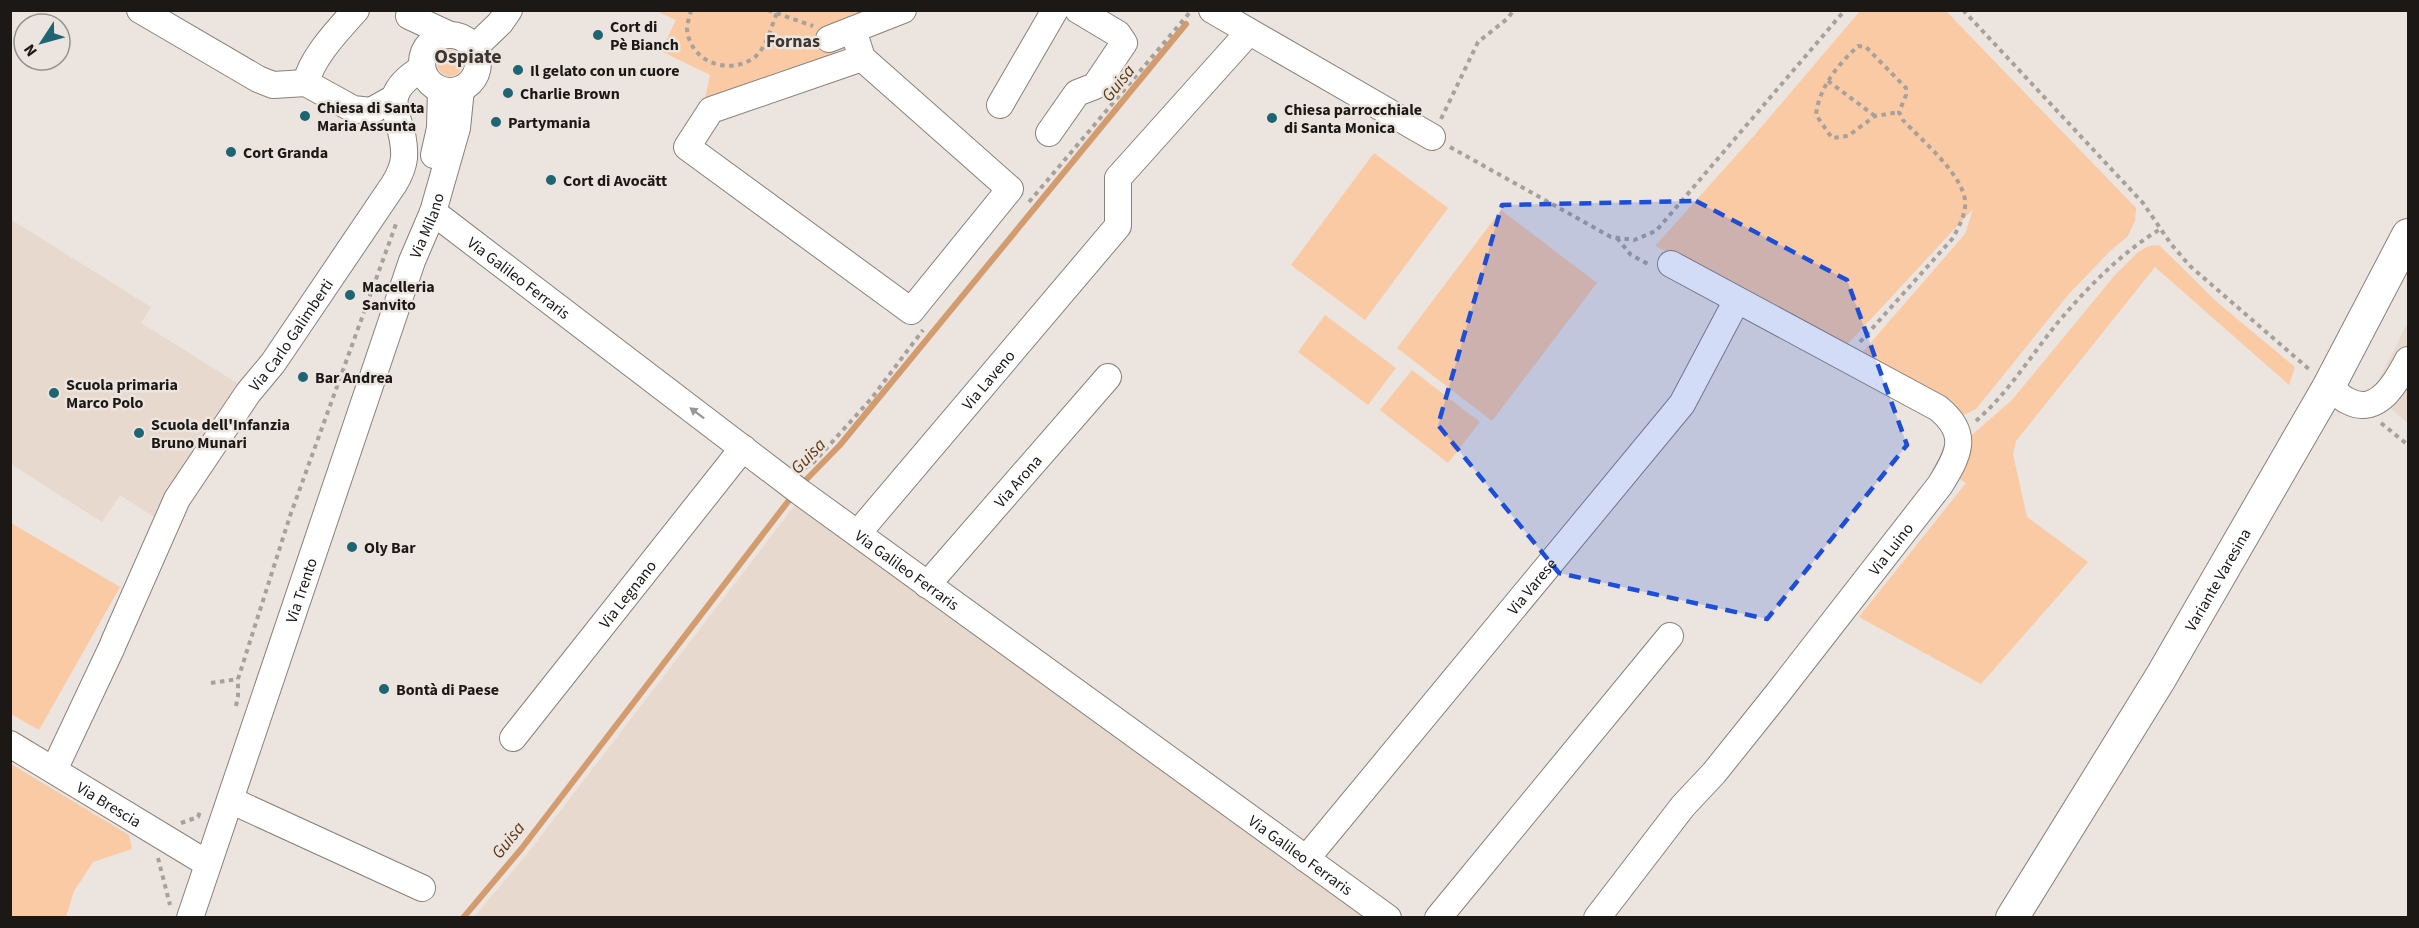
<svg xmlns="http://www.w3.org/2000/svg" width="2419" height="928" font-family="'Source Sans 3',sans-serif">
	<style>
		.built { fill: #e8d9ce }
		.green { fill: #f9caa4 }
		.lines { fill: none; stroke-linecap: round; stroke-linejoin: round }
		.stream { stroke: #d39c6e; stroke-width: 6 }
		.minor-casing { stroke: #88817b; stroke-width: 28 }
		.major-casing { stroke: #88817b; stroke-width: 34 }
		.path { stroke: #a7a19c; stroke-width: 4; stroke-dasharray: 4.5 4.5; stroke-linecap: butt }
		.minor { stroke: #fff; stroke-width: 26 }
		.major { stroke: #fff; stroke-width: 32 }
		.oneway { fill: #989796 }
		.marked { fill: #1d4ed8; fill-opacity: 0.2; stroke: #1d4ed8; stroke-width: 4.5; stroke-dasharray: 12 8; stroke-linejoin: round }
		.poi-dot { fill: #1d6573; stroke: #ece4de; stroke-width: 2 }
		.labels { text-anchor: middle; stroke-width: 5; stroke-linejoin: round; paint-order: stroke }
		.poi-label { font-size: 16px; font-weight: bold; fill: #1b1816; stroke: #ece4de; text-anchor: start }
		.street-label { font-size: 16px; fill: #1b1816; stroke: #ece4de }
		.neighbourhood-label { font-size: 18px; font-weight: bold; fill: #3c3631; stroke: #ece4de }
		.water-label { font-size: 18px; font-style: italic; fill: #5c3714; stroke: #ece4de }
		.quarter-label { font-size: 20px; font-weight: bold; fill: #3c3631; stroke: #ece4de }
	</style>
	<rect width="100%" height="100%" fill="#ece4de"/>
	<g class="built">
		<polygon points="10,219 151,307 141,323 237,383 154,517 120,495 102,522 11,464"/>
		<polygon points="2408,322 2408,423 2372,393"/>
		<polygon points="802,496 1371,918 473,918 528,853"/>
	</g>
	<g class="green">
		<polygon points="656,11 879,11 827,34 835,54 704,104 710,75 661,51 676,20"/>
		<polygon points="1860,11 1946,11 2136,208 2135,221 2128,236 2110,251 2068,295 1976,409 1960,417 1860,355 1965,234 1973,209 1845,347 1655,246 1752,138"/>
		<circle cx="450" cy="63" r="13"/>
		<polygon points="1374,153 1448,208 1365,320 1291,265"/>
		<polygon points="1501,210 1597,283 1492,421 1397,348"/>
		<polygon points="2159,245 2218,303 2295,367 2289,385 2155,267 2016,441 2013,454 2027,517 2088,562 1981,684 1859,617 1966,483 1954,476 1966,440 2012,400 2115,275 2138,252 2149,246"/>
		<polygon points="1325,315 1396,368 1368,405 1298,352"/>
		<polygon points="1412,370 1480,422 1448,463 1380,410"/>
		<polygon points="11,523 120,587 39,730 11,714"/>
		<polygon points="11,764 129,835 132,849 93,862 74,891 66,917 11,917"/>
	</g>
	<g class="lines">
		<g class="stream">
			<polyline points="802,484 840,445 1186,24"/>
			<polyline points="463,918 522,848 793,495"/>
		</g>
		<defs>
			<g id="minor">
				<polyline points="140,10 258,79 273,85 306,83"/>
				<path d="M356 10C339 29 311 58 306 83L353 109 371 111 394 98"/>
				<polyline points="1212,10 1432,137"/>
				<polyline points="409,16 450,35"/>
				<polyline points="853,30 862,58 711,110 687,147 911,311 1010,189 862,58"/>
				<circle cx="450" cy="63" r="28"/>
				<polyline points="829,39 903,10"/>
				<polyline points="474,48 500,23 509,10"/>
				<polyline points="1000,105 1055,10"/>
				<polyline points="1049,133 1077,93 1095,86 1124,43 1118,34 1078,10"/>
				<polyline points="434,155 440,128 441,90"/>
				<path id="s1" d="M433 212 800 492 1388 918"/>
				<path d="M2329 386C2335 391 2341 398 2348 401 2378 417 2397 381 2408 360"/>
				<path id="s2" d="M858 533 1118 226V178L1249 32"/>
				<path id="s3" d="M927 585 1108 377"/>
				<path id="s4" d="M114 642 177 499 248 393 273 363 394 184C399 176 403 167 404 158 407 115 371 100 422 68"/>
				<path id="s5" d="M513 738 743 448"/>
				<path id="s6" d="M10 744 208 864"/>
				<polyline points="54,770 112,647"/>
				<polyline points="230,800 422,888"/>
				<path id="s7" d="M1306 859 1682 404 1737 300"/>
				<path id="s8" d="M190 918 412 261 433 212 457 128 461 89"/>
				<polyline points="1438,918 1670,636"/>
				<path id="s9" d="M1597 918 1683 806 1714 773 1778 693 1940 485C1959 454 1970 434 1938 408L1671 264"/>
			</g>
			<g id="major">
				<path id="s10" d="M2012 918 2161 677 2329 386 2408 235"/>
			</g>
		</defs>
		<use href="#minor" class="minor-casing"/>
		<use href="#major" class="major-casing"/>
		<g class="path">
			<path d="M691 10C690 16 687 23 687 29 690 63 730 76 755 57 767 47 772 24 778 10"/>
			<polyline points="739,10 740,10"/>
			<polyline points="768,10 813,26"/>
			<polyline points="1963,10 2143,203 2171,244 2190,266 2310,370"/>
			<polyline points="1828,81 1875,116"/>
			<polyline points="1441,119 1478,42 1507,19 1514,10"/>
			<polyline points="1450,147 1611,237 1634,240 1656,231 1845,10"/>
			<polyline points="1029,202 1191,11"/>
			<polyline points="1617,238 1631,255 1650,265"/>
			<path d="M1860 342 1953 238C1958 228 1964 218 1965 207 1969 179 1921 140 1903 120L1899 112 1906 95V88L1866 47 1858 46C1838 65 1819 87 1816 115L1832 138 1848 136 1875 116 1899 112"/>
			<path d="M1976 421C2009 392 2032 354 2059 321 2089 286 2122 252 2162 228"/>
			<polyline points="2381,423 2408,445"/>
			<polyline points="805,468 814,462 871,399 923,330"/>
			<polyline points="211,683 238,679"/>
			<polyline points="236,706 238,696 238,679 290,516 396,224"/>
			<polyline points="181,823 198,817 201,809"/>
			<polyline points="158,858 170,905"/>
		</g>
		<use href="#minor" class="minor"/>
		<use href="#major" class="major"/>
	</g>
	<defs><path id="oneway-solid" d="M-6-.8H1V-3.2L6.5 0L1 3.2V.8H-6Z" transform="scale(1.5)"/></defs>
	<use class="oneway" href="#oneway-solid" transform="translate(697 413) rotate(-143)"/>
	<path class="marked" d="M1696 201 1847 280 1907 445 1767 619 1559 573 1438 425 1502 205Z"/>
	<g class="poi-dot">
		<circle cx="598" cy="35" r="6"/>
		<circle cx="518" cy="70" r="6"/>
		<circle cx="508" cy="93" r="6"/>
		<circle cx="305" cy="116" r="6"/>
		<circle cx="1272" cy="118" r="6"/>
		<circle cx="496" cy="122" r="6"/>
		<circle cx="231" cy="152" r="6"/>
		<circle cx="551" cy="180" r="6"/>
		<circle cx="350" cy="295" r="6"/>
		<circle cx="303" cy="377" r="6"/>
		<circle cx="54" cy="393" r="6"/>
		<circle cx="139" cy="433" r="6"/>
		<circle cx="352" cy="547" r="6"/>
		<circle cx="384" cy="689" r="6"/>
	</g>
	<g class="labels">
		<g class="poi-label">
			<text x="610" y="32">Cort di<tspan x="610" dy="18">Pè Bianch</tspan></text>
			<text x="530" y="76">Il gelato con un cuore</text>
			<text x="520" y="99">Charlie Brown</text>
			<text x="317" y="113">Chiesa di Santa<tspan x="317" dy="18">Maria Assunta</tspan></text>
			<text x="1284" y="115">Chiesa parrocchiale<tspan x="1284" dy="18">di Santa Monica</tspan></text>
			<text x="508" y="128">Partymania</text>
			<text x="243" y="158">Cort Granda</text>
			<text x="563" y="186">Cort di Avocätt</text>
			<text x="362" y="292">Macelleria<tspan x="362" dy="18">Sanvito</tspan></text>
			<text x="315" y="383">Bar Andrea</text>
			<text x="66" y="390">Scuola primaria<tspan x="66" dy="18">Marco Polo</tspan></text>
			<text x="151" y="430">Scuola dell'Infanzia<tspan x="151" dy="18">Bruno Munari</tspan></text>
			<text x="364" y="553">Oly Bar</text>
			<text x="396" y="695">Bontà di Paese</text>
		</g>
		<g class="street-label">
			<text dy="6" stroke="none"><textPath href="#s8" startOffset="732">Via Milano</textPath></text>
			<text dy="6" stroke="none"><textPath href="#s1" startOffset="108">Via Galileo Ferraris</textPath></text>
			<text dy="6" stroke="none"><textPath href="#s4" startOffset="356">Via Carlo Galimberti</textPath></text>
			<text dy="6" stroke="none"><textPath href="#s2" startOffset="201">Via Laveno</textPath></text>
			<text dy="6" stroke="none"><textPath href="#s3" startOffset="138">Via Arona</textPath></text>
			<text dy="6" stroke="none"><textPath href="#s9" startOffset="472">Via Luino</textPath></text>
			<text dy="6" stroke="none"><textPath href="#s1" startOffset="594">Via Galileo Ferraris</textPath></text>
			<text dy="6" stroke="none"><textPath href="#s10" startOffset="396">Variante Varesina</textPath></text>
			<text dy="6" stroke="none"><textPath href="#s7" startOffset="354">Via Varese</textPath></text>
			<text dy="6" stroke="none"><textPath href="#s8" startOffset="346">Via Trento</textPath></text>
			<text dy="6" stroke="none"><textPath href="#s5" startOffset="184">Via Legnano</textPath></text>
			<text dy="6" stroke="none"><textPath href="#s6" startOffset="116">Via Brescia</textPath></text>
			<text dy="6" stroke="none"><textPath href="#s1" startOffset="1080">Via Galileo Ferraris</textPath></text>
		</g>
		<g class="neighbourhood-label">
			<text x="793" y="47">Fornas</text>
		</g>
		<g class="water-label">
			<text transform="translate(1118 83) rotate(-51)" y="6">Guisa</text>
			<text transform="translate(808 456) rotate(-46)" y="6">Guisa</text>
			<text transform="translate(508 840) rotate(-51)" y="6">Guisa</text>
		</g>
		<g class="quarter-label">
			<text x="468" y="63">Ospiate</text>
		</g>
	</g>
	<rect width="2419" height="928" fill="none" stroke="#1b1816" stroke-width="24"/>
	<g transform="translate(42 42) rotate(234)"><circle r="28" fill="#ece4de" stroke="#98928e" stroke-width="1.5"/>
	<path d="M0-4.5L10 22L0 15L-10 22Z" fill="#1d6573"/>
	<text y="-9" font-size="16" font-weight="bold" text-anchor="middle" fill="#1b1816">N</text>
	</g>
</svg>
